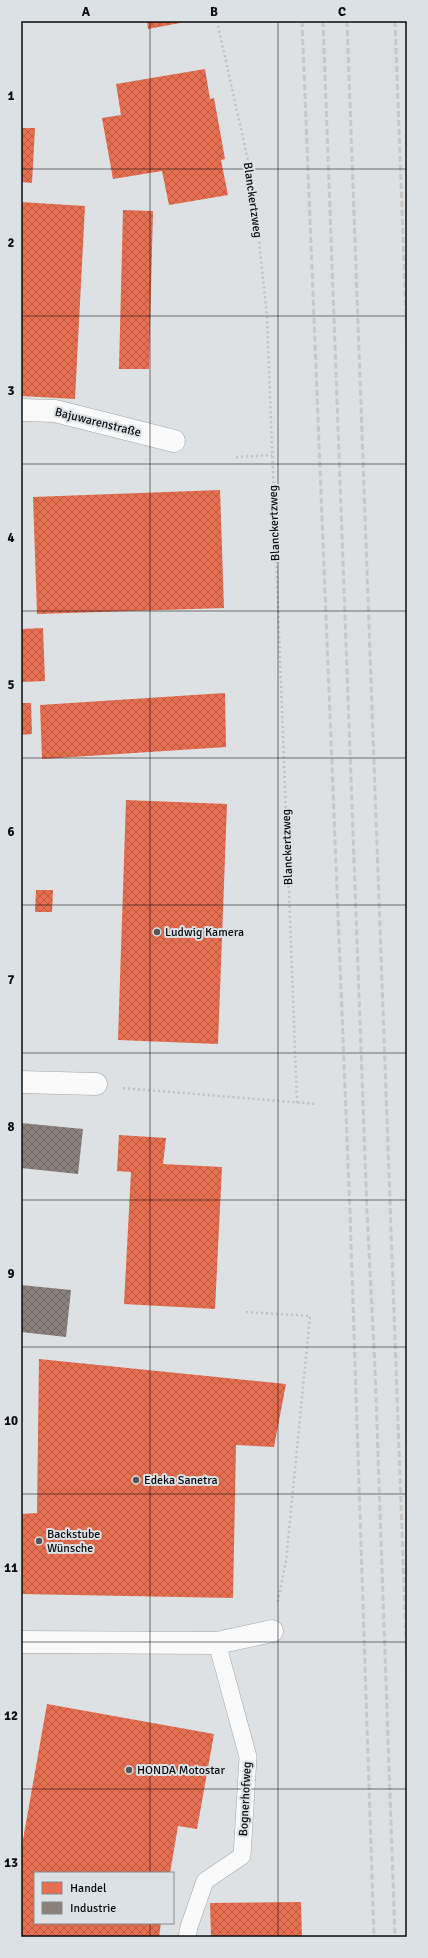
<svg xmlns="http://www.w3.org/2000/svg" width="428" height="1958" font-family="Signika,sans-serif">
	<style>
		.shops { fill: url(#shops-cross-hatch) }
		.industry { fill: url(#industry-cross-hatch) }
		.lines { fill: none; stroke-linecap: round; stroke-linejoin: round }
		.lane-casing { stroke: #a2a4a5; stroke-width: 18 }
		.street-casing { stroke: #a2a4a5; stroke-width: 23 }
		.path { stroke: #bfc0c1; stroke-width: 2.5; stroke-dasharray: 2 3; stroke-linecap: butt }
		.lane { stroke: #fafafb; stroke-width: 17 }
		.street { stroke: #fafafb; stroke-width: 22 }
		.rail { stroke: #c8c8c9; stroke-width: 3; stroke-dasharray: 6 3; stroke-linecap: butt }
		.grid { fill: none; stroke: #0b0c0e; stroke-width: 1; stroke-opacity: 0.55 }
		.poi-dot { fill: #555759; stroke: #dce1e5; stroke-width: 1.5 }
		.labels { text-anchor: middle; stroke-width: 4; stroke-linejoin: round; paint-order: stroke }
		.street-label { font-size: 12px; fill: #0b0c0e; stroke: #dce1e5 }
		.poi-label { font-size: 12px; fill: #0b0c0e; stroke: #dce1e5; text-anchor: start }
		.neatline { fill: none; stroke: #0b0c0e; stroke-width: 1.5 }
		.grid-label { font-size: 13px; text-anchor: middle; font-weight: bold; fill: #0b0c0e }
	</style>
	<defs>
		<pattern id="shops-cross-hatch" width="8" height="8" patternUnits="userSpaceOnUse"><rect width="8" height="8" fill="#e76f51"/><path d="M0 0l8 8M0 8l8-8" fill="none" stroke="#b95a42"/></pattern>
		<pattern id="industry-cross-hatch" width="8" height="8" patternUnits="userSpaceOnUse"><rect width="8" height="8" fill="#8a817c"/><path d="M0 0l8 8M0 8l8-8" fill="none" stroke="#6f6864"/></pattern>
	</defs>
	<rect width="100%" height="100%" fill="#dee1e3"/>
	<g class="shops">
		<polygon points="147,21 185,21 185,22 148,29"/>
		<polygon points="205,69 210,99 214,98 225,159 221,160 228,195 169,205 162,171 113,179 102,118 121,115 116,84"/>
		<polygon points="21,128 35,128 32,183 21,182"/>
		<polygon points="21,202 85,206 75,399 21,396"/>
		<polygon points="123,210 153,211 149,369 119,369"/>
		<polygon points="220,490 224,608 37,614 33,497"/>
		<polygon points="43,628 45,681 21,682 21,629"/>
		<polygon points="225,693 226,747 42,759 40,705"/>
		<polygon points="21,703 31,703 32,734 21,735"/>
		<polygon points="126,800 227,804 218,1044 118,1040"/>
		<polygon points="36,890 53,890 52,912 35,912"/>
		<polygon points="119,1135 166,1138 163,1164 222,1167 215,1309 124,1304 131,1172 117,1171"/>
		<polygon points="39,1359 286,1384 274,1447 236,1445 233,1598 21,1594 21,1514 37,1513"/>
		<polygon points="47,1704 214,1734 197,1829 178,1826 170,1873 35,1873 35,1923 161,1923 159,1937 21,1937 21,1851"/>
		<polygon points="301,1902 302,1937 211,1937 210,1903"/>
	</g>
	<g class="industry">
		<polygon points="21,1123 83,1129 78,1174 21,1168"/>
		<polygon points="21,1285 71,1290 66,1337 21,1332"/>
	</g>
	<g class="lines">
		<defs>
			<polyline id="lane" points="187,1937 189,1927 205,1881 242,1856 248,1757 217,1643"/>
			<g id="street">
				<polyline points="21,410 55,411 174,441"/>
				<polyline points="21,1082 96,1084"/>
				<polyline points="21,1642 217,1643 272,1631"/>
			</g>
		</defs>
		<use href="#lane" class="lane-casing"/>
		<use href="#street" class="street-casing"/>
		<g class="path">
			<polyline points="217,21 253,183 267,317 297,1103"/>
			<polyline points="236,457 272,455"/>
			<polyline points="123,1088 316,1104"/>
			<polyline points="246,1312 310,1316 286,1561 277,1605"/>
		</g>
		<use href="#lane" class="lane"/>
		<use href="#street" class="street"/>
		<g class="rail">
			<polyline points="302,21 350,1212 374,1937"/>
			<polyline points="323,21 367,1211 375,1369 395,1937"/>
			<polyline points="347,21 407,1669"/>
			<polyline points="395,21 407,344"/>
		</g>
	</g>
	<path class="grid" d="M150 21V1873M278 21V1937M21 169H407M21 316H407M21 464H407M21 611H407M21 758H407M21 905H407M21 1053H407M21 1200H407M21 1347H407M21 1494H407M21 1642H407M21 1789H407M150 1923V1937"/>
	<g class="poi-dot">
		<circle cx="157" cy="932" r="4"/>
		<circle cx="136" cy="1480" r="4"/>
		<circle cx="39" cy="1541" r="4"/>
		<circle cx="129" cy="1770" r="4"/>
	</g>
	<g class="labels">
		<g class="street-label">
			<text transform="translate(253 200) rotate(82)" y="4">Blanckertzweg</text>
			<text transform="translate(98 422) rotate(14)" y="4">Bajuwarenstraße</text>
			<text transform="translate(274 523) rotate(-92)" y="4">Blanckertzweg</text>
			<text transform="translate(287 847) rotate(-92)" y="4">Blanckertzweg</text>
			<text transform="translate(245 1799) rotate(-87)" y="4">Bognerhofweg</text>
		</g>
		<g class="poi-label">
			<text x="165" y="936">Ludwig Kamera</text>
			<text x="144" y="1484">Edeka Sanetra</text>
			<text x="47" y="1538">Backstube<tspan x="47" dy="14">Wünsche</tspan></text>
			<text x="137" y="1774">HONDA Motostar</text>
		</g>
	</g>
	<rect width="428" height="1958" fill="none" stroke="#dce1e5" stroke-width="44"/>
	<rect x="34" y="1872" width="140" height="52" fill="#dce1e5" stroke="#888c8f"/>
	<rect x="42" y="1882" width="20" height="12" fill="#e76f51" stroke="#888c8f"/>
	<text x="70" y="1892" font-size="12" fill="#0b0c0e">Handel</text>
	<rect x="42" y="1902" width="20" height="12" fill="#8a817c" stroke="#888c8f"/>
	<text x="70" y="1912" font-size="12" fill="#0b0c0e">Industrie</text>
	<rect x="22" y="22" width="384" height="1914" class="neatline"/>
	<g class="grid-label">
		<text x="86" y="16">A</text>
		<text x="214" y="16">B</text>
		<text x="342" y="16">C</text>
		<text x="11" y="100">1</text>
		<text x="11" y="247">2</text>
		<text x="11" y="395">3</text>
		<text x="11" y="542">4</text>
		<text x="11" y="689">5</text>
		<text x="11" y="836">6</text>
		<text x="11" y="984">7</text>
		<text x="11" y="1131">8</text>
		<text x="11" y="1278">9</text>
		<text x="11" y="1425">10</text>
		<text x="11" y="1572">11</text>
		<text x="11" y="1720">12</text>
		<text x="11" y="1867">13</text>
	</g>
</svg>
